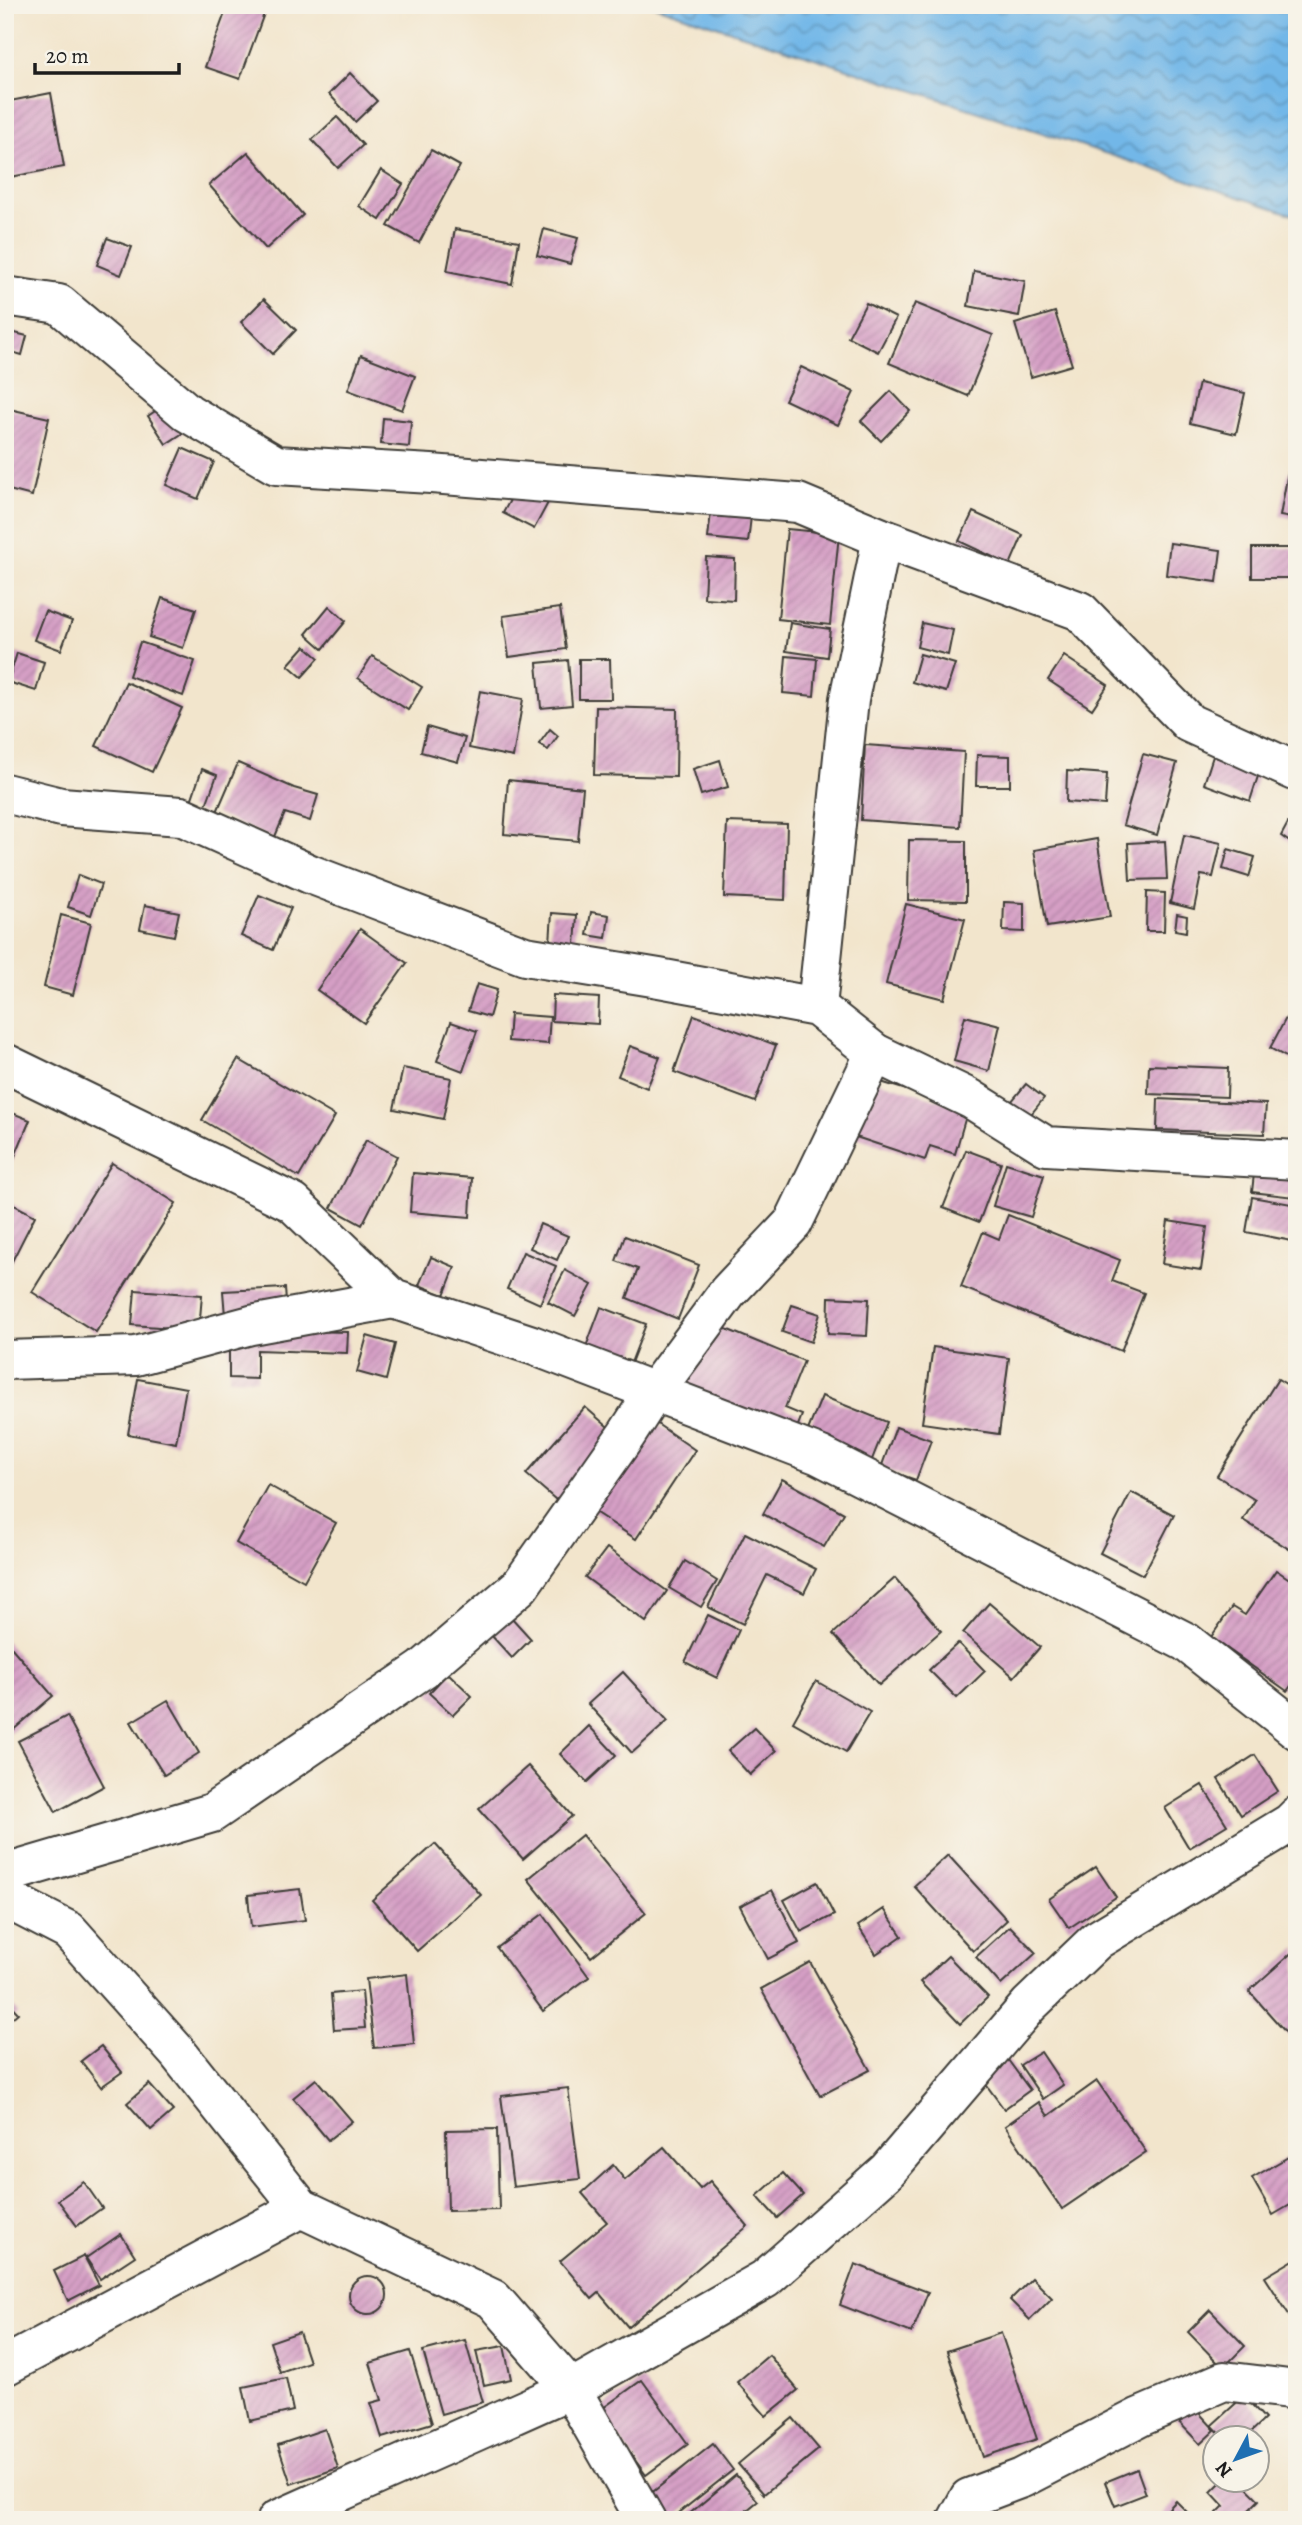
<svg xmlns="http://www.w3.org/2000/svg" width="1302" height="2525" font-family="Alegreya,serif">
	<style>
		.water { fill: url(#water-waves); stroke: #476a82; stroke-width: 2 }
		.building { fill: url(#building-hatch) }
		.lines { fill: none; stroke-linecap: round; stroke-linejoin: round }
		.minor-casing { stroke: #3c3a36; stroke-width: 42 }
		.minor { stroke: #fff; stroke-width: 38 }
	</style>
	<defs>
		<pattern id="water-waves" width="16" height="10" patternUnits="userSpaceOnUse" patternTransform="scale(1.75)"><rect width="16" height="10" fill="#72b7e8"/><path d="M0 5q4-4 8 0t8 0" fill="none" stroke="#5d94bb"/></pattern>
		<pattern id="building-hatch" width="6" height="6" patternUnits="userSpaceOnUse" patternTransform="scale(1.75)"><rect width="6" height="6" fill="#d59fc5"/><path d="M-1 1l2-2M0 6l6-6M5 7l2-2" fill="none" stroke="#b688a9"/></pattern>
	</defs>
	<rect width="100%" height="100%" fill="#f7f3e8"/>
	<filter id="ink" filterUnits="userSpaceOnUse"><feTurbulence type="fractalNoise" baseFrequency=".0143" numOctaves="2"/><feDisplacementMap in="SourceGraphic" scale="14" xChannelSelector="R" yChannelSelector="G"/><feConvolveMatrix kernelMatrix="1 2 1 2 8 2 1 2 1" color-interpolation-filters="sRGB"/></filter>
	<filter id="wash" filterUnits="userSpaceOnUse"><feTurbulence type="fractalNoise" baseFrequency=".00686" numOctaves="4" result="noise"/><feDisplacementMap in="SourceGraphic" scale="28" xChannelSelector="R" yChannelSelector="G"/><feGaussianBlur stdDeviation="1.57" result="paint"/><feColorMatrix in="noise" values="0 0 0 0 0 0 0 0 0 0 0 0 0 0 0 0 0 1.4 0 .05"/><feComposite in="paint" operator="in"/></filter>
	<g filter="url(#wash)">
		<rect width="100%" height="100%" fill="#f2e5cc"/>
		<polygon class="water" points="652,5 1297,5 1297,216"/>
		<g id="blocks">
			<g class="building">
				<polygon points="228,5 258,5 266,8 240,79 205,67"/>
				<polygon points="350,73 377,101 355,122 329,94"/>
				<polygon points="51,93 64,167 5,178 5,102"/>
				<polygon points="337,117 363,145 338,168 312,140"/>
				<polygon points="431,150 460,166 419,243 388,226"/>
				<polygon points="248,152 303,215 266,249 209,185"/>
				<polygon points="381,170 403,184 380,220 359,206"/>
				<polygon points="455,229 519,241 512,284 447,271"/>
				<polygon points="544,229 578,238 570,264 537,255"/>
				<polygon points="107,238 132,247 121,275 97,265"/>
				<polygon points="974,271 1025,281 1019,316 968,306"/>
				<polygon points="264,299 296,330 273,354 241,322"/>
				<polygon points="866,303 896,318 878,352 848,337"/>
				<polygon points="915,303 993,335 968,396 889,363"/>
				<polygon points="1055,312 1072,365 1031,377 1015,324"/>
				<polygon points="7,331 27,336 22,355 5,350"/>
				<polygon points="361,355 415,376 402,410 348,390"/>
				<polygon points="801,367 854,392 838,425 785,400"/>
				<polygon points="1199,383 1245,393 1236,434 1190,423"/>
				<polygon points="891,391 910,411 881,441 861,421"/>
				<polygon points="164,405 183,433 166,444 148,416"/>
				<polygon points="5,408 49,418 32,496 5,489"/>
				<polygon points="383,418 411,421 409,447 381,444"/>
				<polygon points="182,448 214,462 198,499 166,485"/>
				<polygon points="1288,472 1297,474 1297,519 1280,516"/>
				<polygon points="518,485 549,501 534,529 503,513"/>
				<polygon points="712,504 752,508 748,542 708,538"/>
				<polygon points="973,512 1023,535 1010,565 959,541"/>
				<polygon points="787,529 839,534 830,625 778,619"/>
				<polygon points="1170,543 1221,550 1217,582 1166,575"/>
				<rect x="1252" y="548" width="45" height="30"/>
				<polygon points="706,557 735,559 734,600 704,598"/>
				<polygon points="162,598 196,609 183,648 149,637"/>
				<polygon points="329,606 346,621 323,649 306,634"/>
				<polygon points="560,608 566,649 509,657 503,616"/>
				<polygon points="45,611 72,621 61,650 34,640"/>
				<polygon points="790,623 830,629 827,657 786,651"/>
				<polygon points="922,623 953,630 948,655 917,647"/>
				<polygon points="140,642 195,661 183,696 129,676"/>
				<polygon points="305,646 319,658 302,677 288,665"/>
				<polygon points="17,653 44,662 36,691 8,682"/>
				<polygon points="920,654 955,664 946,692 912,682"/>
				<polygon points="372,656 422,687 408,710 358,678"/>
				<polygon points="786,656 817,659 814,696 783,693"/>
				<polygon points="1064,656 1108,685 1092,709 1048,680"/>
				<polygon points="579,659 610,659 611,699 579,699"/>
				<polygon points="568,660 572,705 541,708 537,663"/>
				<polygon points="126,682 182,708 152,772 96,746"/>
				<polygon points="480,691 523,699 513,757 469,748"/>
				<polygon points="596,707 677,709 676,777 594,775"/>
				<polygon points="427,727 465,738 458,762 421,752"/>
				<polygon points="550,729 558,736 548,750 539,744"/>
				<polygon points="865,745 964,752 960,827 861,820"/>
				<polygon points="1143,754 1177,763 1157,835 1123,825"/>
				<polygon points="977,755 1010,756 1010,786 976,786"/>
				<polygon points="1213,756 1259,773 1250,801 1204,784"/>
				<polygon points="720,760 728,787 701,795 693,769"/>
				<polygon points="238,763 294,788 318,795 310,821 285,813 274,839 216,814"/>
				<polygon points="202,769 217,775 203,813 189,807"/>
				<polygon points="1067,771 1107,774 1105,805 1066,802"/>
				<polygon points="508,780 583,788 578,841 504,834"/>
				<polygon points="727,822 787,824 785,900 724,897"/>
				<polygon points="1288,823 1297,828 1297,847 1281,836"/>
				<polygon points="1184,835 1221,843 1213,877 1201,875 1194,909 1170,903"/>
				<polygon points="1097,839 1110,917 1047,927 1034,850"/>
				<polygon points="909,840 966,841 966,901 908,900"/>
				<polygon points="1165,841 1167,879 1130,880 1128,843"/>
				<polygon points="1228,849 1255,857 1249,877 1223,869"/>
				<polygon points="78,875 101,884 91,915 68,907"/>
				<polygon points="1147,892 1165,893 1164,931 1146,931"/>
				<polygon points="259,895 291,908 273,950 241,936"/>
				<polygon points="1004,902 1024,903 1024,932 1003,931"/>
				<polygon points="906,904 965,919 944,999 886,984"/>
				<polygon points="145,905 179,912 174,936 140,929"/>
				<polygon points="591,912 609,915 606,938 587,935"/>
				<polygon points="552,913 577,915 575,945 550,943"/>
				<polygon points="1177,914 1187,916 1186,932 1175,930"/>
				<polygon points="61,915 91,923 73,995 44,987"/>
				<polygon points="360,929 407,963 364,1023 317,990"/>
				<polygon points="477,984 497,990 489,1017 468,1011"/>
				<polygon points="553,995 599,998 598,1024 552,1021"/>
				<polygon points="510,1014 550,1017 548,1044 508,1041"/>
				<polygon points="694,1015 776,1045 755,1102 674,1072"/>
				<polygon points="965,1016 1000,1025 989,1071 954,1061"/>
				<polygon points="1286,1018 1297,1024 1297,1063 1270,1048"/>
				<polygon points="451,1022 477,1031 463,1071 437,1061"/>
				<polygon points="630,1046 660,1057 647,1088 618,1076"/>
				<polygon points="238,1059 335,1116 299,1177 202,1120"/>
				<polygon points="1149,1065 1228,1068 1227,1097 1148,1094"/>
				<polygon points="403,1068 451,1078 443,1119 394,1109"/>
				<polygon points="871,1079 968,1109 955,1154 930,1146 925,1160 853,1136"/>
				<polygon points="1026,1084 1044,1098 1024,1123 1006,1108"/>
				<polygon points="1158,1099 1266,1104 1264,1134 1157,1130"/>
				<polygon points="5,1110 30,1120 5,1180"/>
				<polygon points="366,1140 397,1156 362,1225 331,1208"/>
				<polygon points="966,1150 1001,1163 979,1222 943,1208"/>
				<polygon points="112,1163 176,1203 96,1332 32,1292"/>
				<polygon points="1006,1163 1044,1175 1031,1217 993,1206"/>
				<polygon points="413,1173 472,1178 470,1217 410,1212"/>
				<polygon points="1254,1174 1296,1180 1294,1197 1252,1192"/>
				<polygon points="1252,1197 1297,1205 1297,1242 1246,1232"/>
				<polygon points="5,1200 35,1216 5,1275"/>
				<polygon points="1008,1215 1120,1260 1112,1281 1144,1293 1121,1351 961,1287 983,1232 999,1239"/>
				<polygon points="1168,1221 1207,1227 1201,1270 1162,1264"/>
				<polygon points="540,1224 568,1236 557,1260 530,1248"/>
				<polygon points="625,1236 699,1265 678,1319 627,1298 638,1269 616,1261"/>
				<polygon points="523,1252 556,1266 540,1304 507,1289"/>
				<polygon points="431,1257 455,1267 444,1295 419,1285"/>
				<polygon points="565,1270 592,1285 575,1316 548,1302"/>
				<polygon points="285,1288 287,1313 225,1316 223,1291"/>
				<polygon points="135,1290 202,1295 199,1330 132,1325"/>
				<polygon points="829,1297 869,1299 867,1336 828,1334"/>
				<polygon points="792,1305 820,1314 811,1342 782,1332"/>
				<polygon points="601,1307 646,1324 627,1373 583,1355"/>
				<polygon points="709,1322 804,1361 785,1408 802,1415 794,1436 681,1391"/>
				<polygon points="248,1330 348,1332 347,1353 257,1350 257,1379 229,1378 229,1341"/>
				<polygon points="367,1336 395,1344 386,1380 357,1372"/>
				<polygon points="933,1347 1009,1358 999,1434 922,1423"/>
				<polygon points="138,1379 186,1388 176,1443 128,1434"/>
				<polygon points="1278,1379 1297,1391 1297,1554 1243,1520 1255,1500 1217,1476"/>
				<polygon points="822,1396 887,1422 869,1467 804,1440"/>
				<polygon points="585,1407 622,1439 563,1506 526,1474"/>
				<polygon points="644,1415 695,1450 636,1539 584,1505"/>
				<polygon points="896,1427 931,1440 916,1480 881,1468"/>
				<polygon points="782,1479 844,1513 824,1547 763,1514"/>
				<polygon points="268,1485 336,1523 304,1581 236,1543"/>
				<polygon points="1131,1492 1174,1515 1143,1575 1100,1553"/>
				<polygon points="745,1533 816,1569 804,1593 767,1575 743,1624 708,1607"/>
				<polygon points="607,1548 667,1591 646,1622 585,1577"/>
				<polygon points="685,1561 717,1581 701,1607 669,1588"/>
				<polygon points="1276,1570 1297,1584 1297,1678 1287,1691 1211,1637 1232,1607 1245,1615"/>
				<polygon points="895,1578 941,1631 879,1685 833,1634"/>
				<polygon points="989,1603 1040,1647 1014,1677 963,1633"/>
				<polygon points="708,1615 739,1630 717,1678 685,1662"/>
				<polygon points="511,1617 531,1639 512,1658 491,1635"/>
				<polygon points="5,1640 53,1696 5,1737"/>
				<polygon points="958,1643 985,1671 957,1698 929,1670"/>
				<polygon points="623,1672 668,1721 632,1753 588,1704"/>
				<polygon points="448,1673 472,1696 453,1715 429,1693"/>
				<polygon points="816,1681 870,1712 846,1752 793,1722"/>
				<polygon points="168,1700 199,1753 164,1775 131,1722"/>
				<polygon points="67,1716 104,1786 56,1812 18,1741"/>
				<polygon points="589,1726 616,1755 587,1782 560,1754"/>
				<polygon points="754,1728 776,1751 750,1775 728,1751"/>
				<polygon points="1255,1755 1278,1791 1241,1815 1218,1779"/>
				<polygon points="528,1766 572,1816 523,1859 479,1809"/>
				<polygon points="1202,1785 1227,1825 1189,1848 1165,1808"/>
				<polygon points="582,1835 646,1913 591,1957 528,1879"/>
				<polygon points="435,1844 481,1895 417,1951 372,1900"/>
				<polygon points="948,1855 1007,1920 973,1951 914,1886"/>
				<polygon points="1096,1867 1116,1897 1069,1928 1049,1899"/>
				<polygon points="817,1882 834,1915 801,1932 784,1900"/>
				<polygon points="300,1889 305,1920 251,1927 248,1895"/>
				<polygon points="772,1890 799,1943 768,1959 740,1906"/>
				<polygon points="884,1909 902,1936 876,1954 858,1926"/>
				<polygon points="543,1914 589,1977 543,2011 497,1948"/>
				<polygon points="1010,1926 1036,1953 1001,1985 976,1957"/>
				<polygon points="1297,1948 1297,2029 1289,2036 1249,1991"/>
				<polygon points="948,1956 988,1997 960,2024 920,1982"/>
				<polygon points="810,1962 870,2070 820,2096 761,1989"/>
				<polygon points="407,1974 414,2044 374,2048 366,1979"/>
				<polygon points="362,1991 365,2028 334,2030 331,1994"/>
				<polygon points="5,1999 18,2013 5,2024"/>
				<polygon points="101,2046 122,2072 101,2087 81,2061"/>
				<polygon points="1041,2052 1063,2085 1043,2099 1020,2065"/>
				<polygon points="1008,2060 1030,2090 1004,2109 982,2079"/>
				<polygon points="316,2079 352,2121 328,2140 293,2098"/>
				<polygon points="1097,2081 1146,2152 1062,2209 1005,2126 1039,2102 1048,2116"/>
				<polygon points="149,2084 173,2111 151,2130 127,2103"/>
				<polygon points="568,2088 580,2179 513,2187 501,2096"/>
				<polygon points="497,2129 499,2210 448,2211 446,2130"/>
				<polygon points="664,2147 700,2189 710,2181 748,2226 628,2327 599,2293 592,2299 560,2261 607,2222 582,2193 613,2165 625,2180"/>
				<polygon points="1290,2156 1297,2166 1297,2201 1273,2215 1252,2178"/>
				<polygon points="783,2173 803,2195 777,2218 757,2196"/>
				<polygon points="84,2182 102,2208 77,2226 58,2200"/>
				<polygon points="121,2234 135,2256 100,2279 86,2258"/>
				<polygon points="84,2256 99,2285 68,2301 54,2271"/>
				<polygon points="1297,2258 1297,2327 1265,2277"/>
				<polygon points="855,2264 928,2292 912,2333 840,2305"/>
				<circle cx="368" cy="2295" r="19"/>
				<polygon points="1032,2278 1052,2298 1030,2320 1010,2300"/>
				<polygon points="1210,2310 1245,2346 1223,2368 1188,2332"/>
				<polygon points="299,2332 309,2362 280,2372 270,2342"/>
				<polygon points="1001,2333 1037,2439 983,2457 947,2351"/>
				<polygon points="465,2340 483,2402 441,2414 423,2351"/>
				<polygon points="504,2346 511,2379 484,2385 476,2351"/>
				<polygon points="410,2351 432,2423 382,2438 371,2403 382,2400 370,2363"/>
				<polygon points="769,2355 798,2390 766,2416 737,2382"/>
				<polygon points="286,2378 293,2411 250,2421 243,2387"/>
				<polygon points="642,2380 688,2444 646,2475 599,2411"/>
				<polygon points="1244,2396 1265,2419 1245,2438 1224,2438 1212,2425"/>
				<polygon points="1190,2403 1215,2430 1200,2444 1175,2418"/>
				<polygon points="793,2418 819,2449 764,2494 738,2464"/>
				<polygon points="325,2429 338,2468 291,2484 278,2445"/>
				<polygon points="713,2444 733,2470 670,2520 649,2495"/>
				<polygon points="1137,2469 1146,2494 1115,2506 1105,2482"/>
				<polygon points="736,2475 758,2501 735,2520 682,2520"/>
				<polygon points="1223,2480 1239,2480 1259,2500 1239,2520 1210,2520 1224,2506 1211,2492"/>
				<polygon points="1176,2501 1195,2520 1158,2520"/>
			</g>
		</g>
	</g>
	<g filter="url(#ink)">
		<use href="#blocks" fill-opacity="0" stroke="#3c3a36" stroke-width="2"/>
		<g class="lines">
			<defs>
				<g id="minor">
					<polyline points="5,296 59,304 188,413 276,465 431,474 798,503 882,538 1080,611 1189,723 1297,772"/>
					<polyline points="5,793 61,807 181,816 310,874 525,956 659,978 817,1007 875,1053 971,1099 1046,1146 1297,1160"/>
					<polyline points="817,1007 849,699 882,538"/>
					<polyline points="5,1063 293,1203 393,1299 532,1345 819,1455 1186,1642 1297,1730"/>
					<polyline points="5,1360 136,1356 251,1325 393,1299"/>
					<polyline points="5,1874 212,1813 423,1669 520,1586 627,1434 654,1392 728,1292 793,1223 875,1053"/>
					<polyline points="5,1898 69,1931 177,2052 301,2208 493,2299 571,2389 646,2520"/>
					<polyline points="5,2366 301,2208"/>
					<polyline points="277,2520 571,2389 765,2279 887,2171 1029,2005 1097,1940 1290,1823 1297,1816"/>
					<polyline points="957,2520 969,2498 1022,2478 1140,2417 1224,2381 1297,2390"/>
				</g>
			</defs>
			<use href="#minor" class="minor-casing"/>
			<use href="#minor" class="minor"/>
		</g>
	</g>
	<rect width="1302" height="2525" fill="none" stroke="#f7f3e8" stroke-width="28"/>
	<g transform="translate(1236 2459) rotate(229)"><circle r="33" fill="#f7f3e8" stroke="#9f9d96" stroke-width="2"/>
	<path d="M0-5L12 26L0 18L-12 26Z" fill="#1f6fb2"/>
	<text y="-10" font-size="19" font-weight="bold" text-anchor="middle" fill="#1c1c1c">N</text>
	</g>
	<path d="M35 63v10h144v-10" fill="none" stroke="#1c1c1c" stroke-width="3.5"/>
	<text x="46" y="63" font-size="21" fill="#1c1c1c" stroke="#f7f3e8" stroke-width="5" paint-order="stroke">20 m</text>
</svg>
